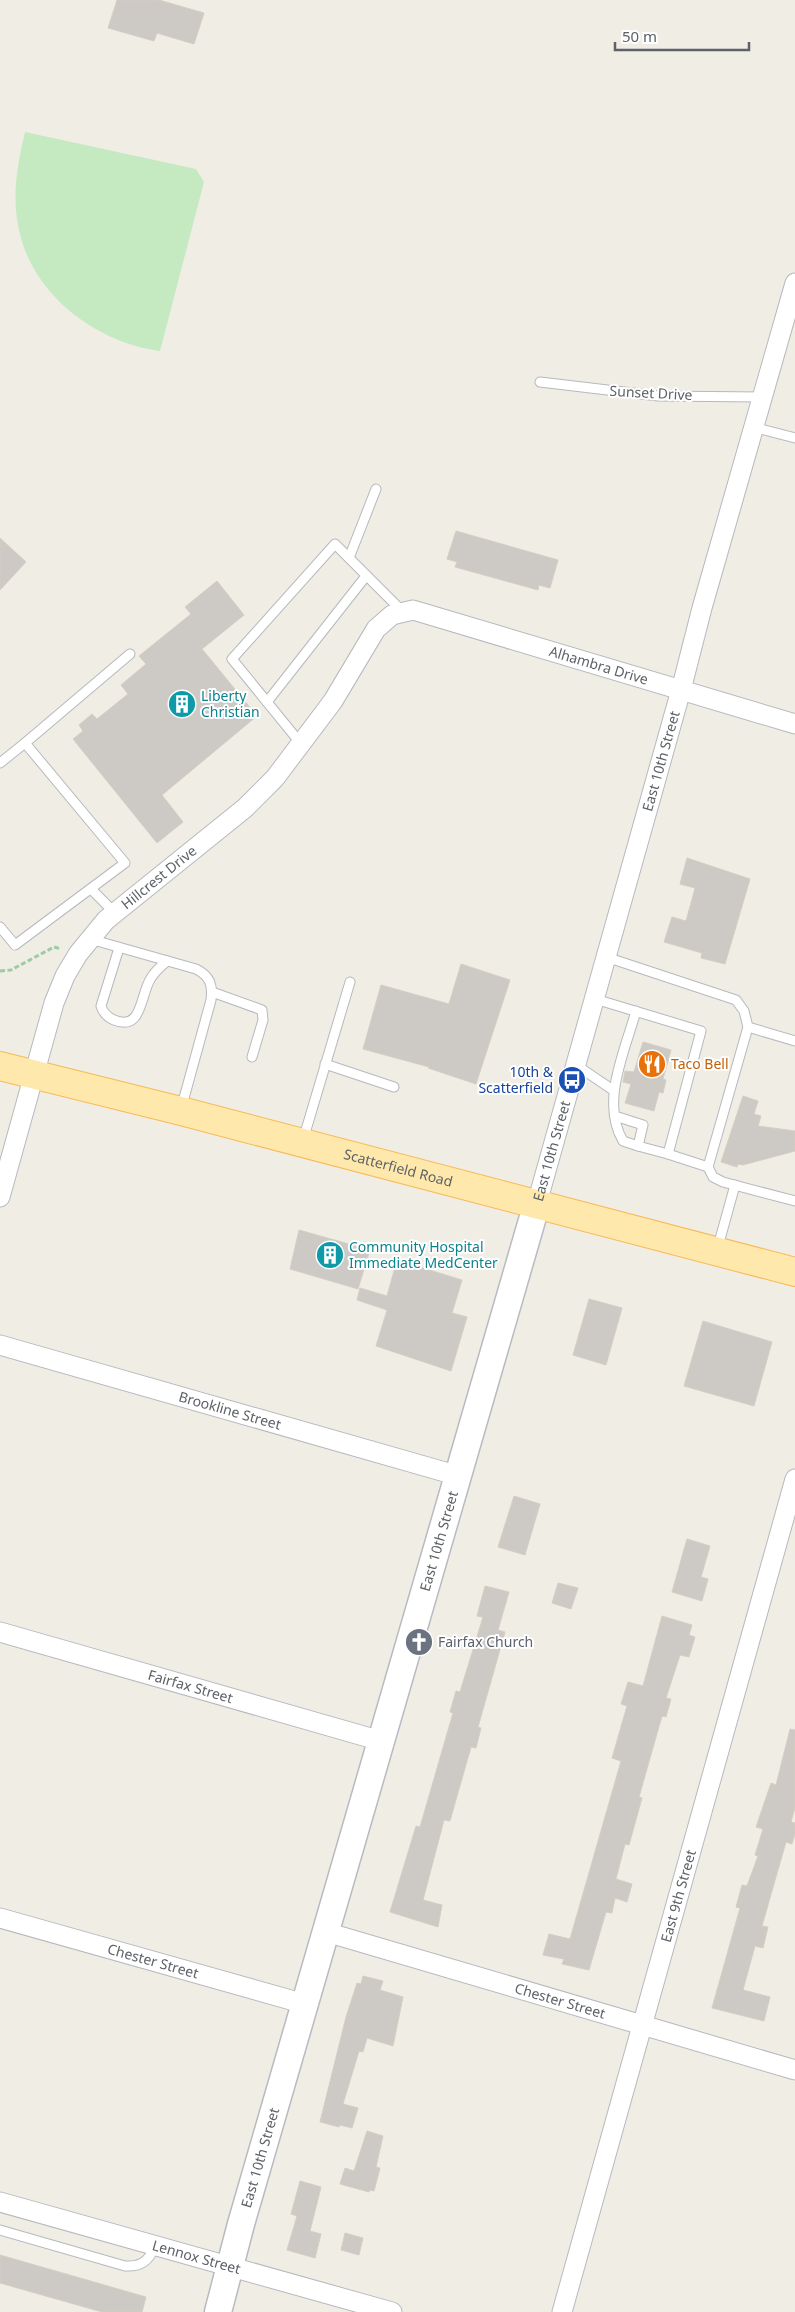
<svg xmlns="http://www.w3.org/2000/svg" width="795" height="2312" font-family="'Noto Sans',sans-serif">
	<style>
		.green { fill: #c5e9c1 }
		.building { fill: #cdc9c4; stroke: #d5cec3 }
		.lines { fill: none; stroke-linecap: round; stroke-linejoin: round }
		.lane-casing { stroke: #b6b9bd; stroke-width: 11 }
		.street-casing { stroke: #b6b9bd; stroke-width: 21 }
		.secondary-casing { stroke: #b7bbc0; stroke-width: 29 }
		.primary-casing { stroke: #f8b956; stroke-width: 30 }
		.path { stroke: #9bcca4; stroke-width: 3; stroke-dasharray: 5 2.5; stroke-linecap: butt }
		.lane { stroke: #fff; stroke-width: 9 }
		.street { stroke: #fff; stroke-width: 19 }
		.secondary { stroke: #fff; stroke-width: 26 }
		.primary { stroke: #ffe8ac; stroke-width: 28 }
		.labels { text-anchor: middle; stroke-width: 4; stroke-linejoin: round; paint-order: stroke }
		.street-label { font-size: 14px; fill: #5d6267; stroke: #fff }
		.culture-label { font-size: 14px; fill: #0d838f; stroke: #fff; text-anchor: start }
		.food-label { font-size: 14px; fill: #c56008; stroke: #fff; text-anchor: start }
		.transit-label { font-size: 14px; fill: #164399; stroke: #fff; text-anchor: end }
		.worship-label { font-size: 14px; fill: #5b616d; stroke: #fff; text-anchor: start }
	</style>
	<rect width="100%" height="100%" fill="#f0ede5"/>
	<path class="green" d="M25 132 196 169 204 182 160 351C98 343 35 297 20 234 11 199 17 166 25 132Z"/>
	<g class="building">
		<polygon points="117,0 159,0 204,13 194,44 157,33 154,41 108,28"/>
		<polygon points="456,531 558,560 550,588 539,585 538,590 455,567 457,562 447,559"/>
		<polygon points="0,538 26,562 0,590"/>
		<polygon points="217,581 244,615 202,649 257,716 162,795 183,822 157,843 73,739 83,731 79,725 92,714 97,719 128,694 121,685 146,664 139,656 191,614 185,607"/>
		<polygon points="687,858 750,879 725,964 701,958 702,953 664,942 672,917 686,921 694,892 695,888 680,884"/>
		<polygon points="461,964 510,980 476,1084 428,1068 429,1067 363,1049 381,985 449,1004"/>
		<polygon points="643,1042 671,1050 663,1079 666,1080 663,1093 659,1092 654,1111 625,1103 631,1084 623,1082 625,1071 634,1072"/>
		<polygon points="743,1096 758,1101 754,1114 761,1116 758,1126 795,1131 795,1151 743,1165 738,1164 737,1167 721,1162"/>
		<polygon points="299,1230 370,1250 358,1289 290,1269"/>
		<polygon points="397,1260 462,1280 452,1313 467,1317 451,1371 376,1346 387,1310 357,1300 360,1288 387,1296"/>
		<polygon points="589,1299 622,1308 606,1365 573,1355"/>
		<polygon points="703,1321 772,1342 754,1406 684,1386"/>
		<polygon points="514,1496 540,1504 525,1555 498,1547"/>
		<polygon points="687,1539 710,1546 701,1577 708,1579 702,1601 672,1592"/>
		<polygon points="558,1583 578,1588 571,1609 552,1603"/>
		<polygon points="485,1586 509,1592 498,1630 505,1632 478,1727 481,1728 476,1748 471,1747 450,1821 444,1820 423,1900 442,1905 438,1927 390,1912 416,1826 420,1827 453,1713 450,1712 456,1691 460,1692 483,1617 477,1616"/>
		<polygon points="662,1616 692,1625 689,1635 695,1637 689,1657 680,1655 666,1698 671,1699 666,1717 662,1716 639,1797 642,1798 629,1845 625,1844 616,1879 632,1884 627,1902 615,1898 612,1913 606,1912 589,1970 562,1964 564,1959 543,1955 549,1934 570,1939 621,1761 612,1758 627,1706 621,1704 628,1682 643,1686"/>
		<polygon points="790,1729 795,1730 795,1808 791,1822 795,1823 795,1834 792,1844 786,1842 762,1926 768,1927 763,1948 755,1946 743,1990 770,1997 764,2021 712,2008 740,1908 736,1907 742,1885 747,1886 758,1856 755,1855 763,1829 756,1827 771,1783 776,1785"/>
		<polygon points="363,1976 383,1981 380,1990 403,1997 393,2046 367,2038 363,2052 359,2051 343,2104 358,2108 352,2128 340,2125 339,2127 320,2122 346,2017 357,1983 361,1984"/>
		<polygon points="367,2131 383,2136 376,2167 380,2168 374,2191 370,2190 369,2192 340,2184 345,2168 354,2171"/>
		<polygon points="300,2181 321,2187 310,2231 321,2234 315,2258 287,2250 297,2216 291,2214"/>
		<polygon points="345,2233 363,2238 359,2255 341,2250"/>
		<polygon points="0,2255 146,2297 142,2312 102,2312 0,2283"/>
	</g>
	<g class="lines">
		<defs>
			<g id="lane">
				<polyline points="540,382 658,396 762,397"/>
				<polyline points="753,427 795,438"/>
				<polyline points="349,558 376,489"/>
				<polyline points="267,702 366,576"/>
				<polyline points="25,743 130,654"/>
				<polyline points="302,745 232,659 335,544 402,611"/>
				<polyline points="0,763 25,743 125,863 15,945 0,927"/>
				<polyline points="91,889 114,912"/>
				<path d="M90 939 196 969C210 976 213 985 211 1000L181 1109"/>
				<path d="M119 948 101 1006C103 1013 107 1017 114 1020 143 1032 140 994 151 978 155 971 161 966 167 961"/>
				<polyline points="606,957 736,1000 744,1011 748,1027 708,1167 668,1154"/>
				<polyline points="212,992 262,1010 263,1020 252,1057"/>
				<polyline points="595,999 701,1031 668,1154 638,1146"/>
				<polyline points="748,1027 795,1041"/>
				<polyline points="325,1064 394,1087"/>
				<polyline points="576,1065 613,1090"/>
				<path d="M615 1116 643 1125 638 1146 623 1141C600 1102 625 1051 636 1011"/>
				<polyline points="303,1140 350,982"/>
				<polyline points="708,1167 713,1177 723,1182 795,1201"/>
				<polyline points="717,1250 735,1185"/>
				<path d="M0 2230 125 2266C141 2267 149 2261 155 2246"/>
			</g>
			<g id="street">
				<path id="s1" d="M0 1197 54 1003 65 976 78 954 106 920 245 808 275 778 333 701 376 629 392 615 413 610 795 724"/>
				<path id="s2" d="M537 1203 681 690 702 608 795 283"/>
				<path id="s3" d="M0 1345 459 1476"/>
				<path id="s4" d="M0 1632 381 1741"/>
				<path id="s5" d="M0 1918 305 2004"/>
				<path id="s6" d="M326 1932 795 2070"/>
				<path id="s7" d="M0 2202 392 2312"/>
				<path id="s8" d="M562 2312 795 1479"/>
			</g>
			<g id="secondary">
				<path id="s9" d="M218 2312 241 2224 537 1203"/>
			</g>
			<g id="primary">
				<path id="s10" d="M0 1066 181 1111 795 1272"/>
			</g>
		</defs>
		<use href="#lane" class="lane-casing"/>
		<use href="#street" class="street-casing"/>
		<use href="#secondary" class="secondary-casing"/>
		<use href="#primary" class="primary-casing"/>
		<polyline class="path" points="0,971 11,970 54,947 61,949"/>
		<use href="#lane" class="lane"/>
		<use href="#street" class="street"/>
		<use href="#secondary" class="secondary"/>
		<use href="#primary" class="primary"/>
	</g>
	<defs>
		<symbol id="building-disc" viewBox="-11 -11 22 22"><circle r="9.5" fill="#0f9aa8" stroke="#fff"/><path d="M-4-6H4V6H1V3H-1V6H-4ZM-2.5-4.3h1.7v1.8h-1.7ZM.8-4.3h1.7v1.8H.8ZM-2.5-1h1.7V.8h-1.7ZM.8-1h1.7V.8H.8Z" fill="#fff"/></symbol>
		<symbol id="restaurant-disc" viewBox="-11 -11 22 22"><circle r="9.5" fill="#e8710a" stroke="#fff"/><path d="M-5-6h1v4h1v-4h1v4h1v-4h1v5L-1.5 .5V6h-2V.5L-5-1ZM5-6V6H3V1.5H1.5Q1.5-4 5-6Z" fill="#fff"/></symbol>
		<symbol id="bus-disc" viewBox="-11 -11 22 22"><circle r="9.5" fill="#1a4fb4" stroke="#fff"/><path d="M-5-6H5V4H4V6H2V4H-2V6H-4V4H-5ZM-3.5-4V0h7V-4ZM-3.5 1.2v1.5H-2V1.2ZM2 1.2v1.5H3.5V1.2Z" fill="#fff"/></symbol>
		<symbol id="church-disc" viewBox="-11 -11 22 22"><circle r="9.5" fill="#6b7280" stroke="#fff"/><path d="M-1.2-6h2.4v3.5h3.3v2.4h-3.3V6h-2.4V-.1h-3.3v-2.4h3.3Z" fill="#fff"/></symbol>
	</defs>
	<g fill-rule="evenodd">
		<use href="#building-disc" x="166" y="688" width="32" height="32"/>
		<use href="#restaurant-disc" x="636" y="1048" width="32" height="32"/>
		<use href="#bus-disc" x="556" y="1064" width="32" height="32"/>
		<use href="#building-disc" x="314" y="1239" width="32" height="32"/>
		<use href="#church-disc" x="403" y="1626" width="32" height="32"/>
	</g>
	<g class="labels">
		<g class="street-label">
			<text transform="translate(651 393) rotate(3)" y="5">Sunset Drive</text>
			<text dy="5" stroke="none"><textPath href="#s1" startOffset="938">Alhambra Drive</textPath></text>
			<text dy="5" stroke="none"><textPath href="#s2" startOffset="459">East 10th Street</textPath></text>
			<text dy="5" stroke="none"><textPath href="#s1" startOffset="368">Hillcrest Drive</textPath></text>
			<text dy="5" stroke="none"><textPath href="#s2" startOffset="54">East 10th Street</textPath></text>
			<text dy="5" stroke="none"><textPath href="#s10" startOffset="411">Scatterfield Road</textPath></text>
			<text dy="5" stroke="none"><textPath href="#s3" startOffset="239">Brookline Street</textPath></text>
			<text dy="5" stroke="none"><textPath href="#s9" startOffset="802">East 10th Street</textPath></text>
			<text dy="5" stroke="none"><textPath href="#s4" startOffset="198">Fairfax Street</textPath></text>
			<text dy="5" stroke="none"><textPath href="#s8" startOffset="432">East 9th Street</textPath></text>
			<text dy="5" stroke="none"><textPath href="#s5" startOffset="159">Chester Street</textPath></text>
			<text dy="5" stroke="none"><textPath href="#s6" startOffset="244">Chester Street</textPath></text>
			<text dy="5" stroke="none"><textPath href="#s9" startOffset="160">East 10th Street</textPath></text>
			<text dy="5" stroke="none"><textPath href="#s7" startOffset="204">Lennox Street</textPath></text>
		</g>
		<g class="culture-label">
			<text x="201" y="701">Liberty<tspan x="201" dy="16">Christian</tspan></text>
			<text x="349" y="1252">Community Hospital<tspan x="349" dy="16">Immediate MedCenter</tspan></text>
		</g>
		<g class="food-label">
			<text x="671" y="1069">Taco Bell</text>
		</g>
		<g class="transit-label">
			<text x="553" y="1077">10th &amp;<tspan x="553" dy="16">Scatterfield</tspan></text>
		</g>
		<g class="worship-label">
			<text x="438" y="1647">Fairfax Church</text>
		</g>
	</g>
	<path d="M615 42v8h134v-8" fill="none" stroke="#5d6267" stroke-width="2.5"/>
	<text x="622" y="42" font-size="15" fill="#5d6267" stroke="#ffffff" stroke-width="4" paint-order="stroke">50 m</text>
</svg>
